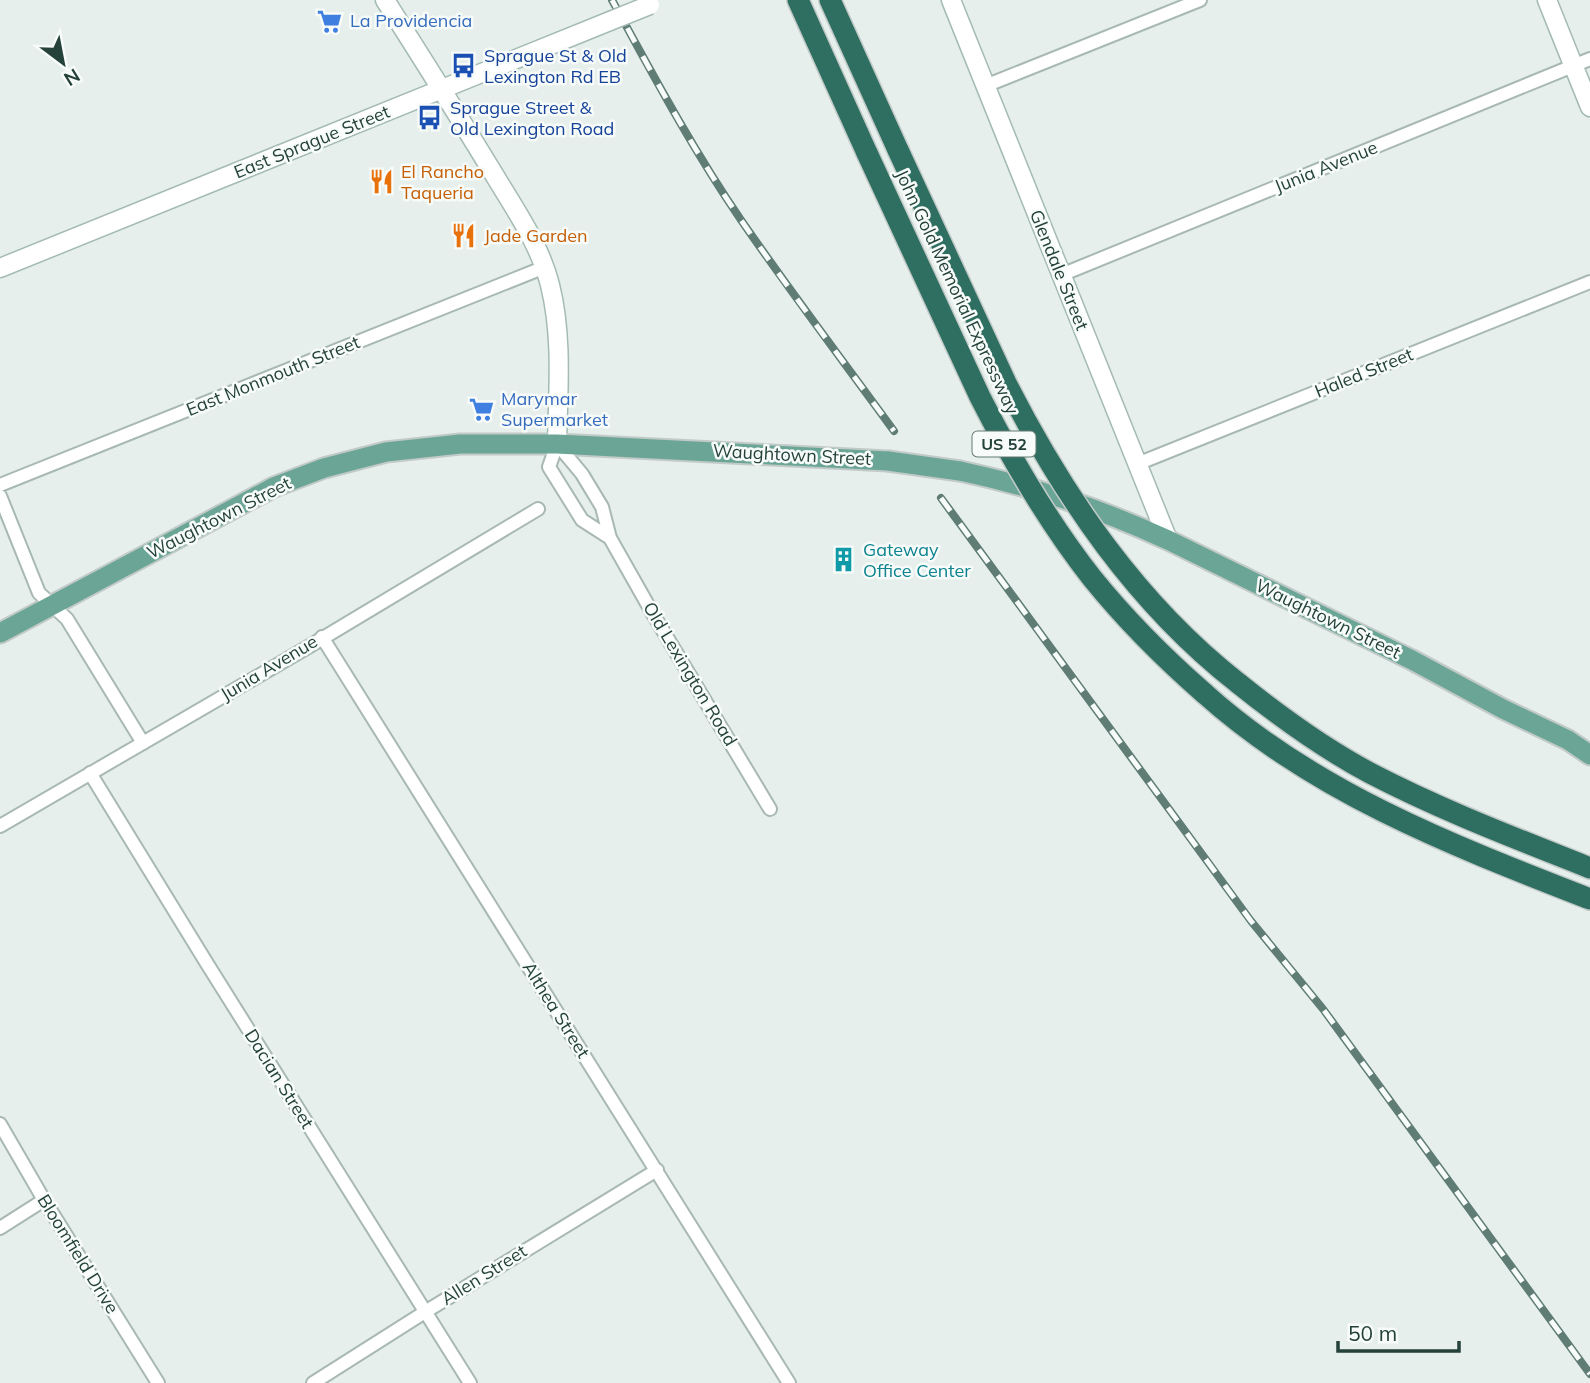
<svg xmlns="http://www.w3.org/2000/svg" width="1590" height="1383" font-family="Mulish,sans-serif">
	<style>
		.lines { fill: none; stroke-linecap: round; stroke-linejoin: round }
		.street-casing { stroke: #a8b8b2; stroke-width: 16 }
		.secondary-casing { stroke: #a4bbb3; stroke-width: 21 }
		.primary-casing { stroke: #c2cac8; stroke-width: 23 }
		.highway-casing { stroke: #c2cac8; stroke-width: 24 }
		.street { stroke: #fff; stroke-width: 12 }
		.secondary { stroke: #fff; stroke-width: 18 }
		.primary { stroke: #6aa596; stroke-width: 19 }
		.highway { stroke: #2f6f62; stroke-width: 21 }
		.rail-casing { stroke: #5f7d75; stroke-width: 8 }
		.rail { stroke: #f7fbf9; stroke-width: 5; stroke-dasharray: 16; stroke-linecap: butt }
		.secondary-bridge-casing { stroke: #a4bbb3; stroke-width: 21; stroke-linecap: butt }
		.primary-bridge-casing { stroke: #c2cac8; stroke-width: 23; stroke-linecap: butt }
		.highway-bridge-casing { stroke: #c2cac8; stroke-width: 24; stroke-linecap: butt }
		.secondary-bridge { stroke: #fff; stroke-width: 18 }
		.primary-bridge { stroke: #6aa596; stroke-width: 19 }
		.highway-bridge { stroke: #2f6f62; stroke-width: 21 }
		.labels { text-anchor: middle; stroke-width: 5; stroke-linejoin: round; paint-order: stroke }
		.shield { fill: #f7fbf9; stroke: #637a73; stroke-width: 2 }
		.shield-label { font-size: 16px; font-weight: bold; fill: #24423a }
		.shop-label { font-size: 18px; fill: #366cbe; stroke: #f7fbf9; text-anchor: start }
		.transit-label { font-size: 18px; fill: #164399; stroke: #f7fbf9; text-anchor: start }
		.street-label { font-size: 18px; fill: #24423a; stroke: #f7fbf9 }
		.food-label { font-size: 18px; fill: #c56008; stroke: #f7fbf9; text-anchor: start }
		.culture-label { font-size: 18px; fill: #0d838f; stroke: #f7fbf9; text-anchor: start }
	</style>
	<rect width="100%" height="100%" fill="#e6efeb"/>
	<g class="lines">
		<defs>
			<g id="street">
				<polyline points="985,86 1200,0"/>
				<polyline points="1061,275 1590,59"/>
				<polyline points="1137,464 1590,282"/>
				<polyline points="0,485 545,267"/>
				<polyline points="0,496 39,593 67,619 143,743"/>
				<polyline points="610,538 582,520 549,467 557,444 582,474 602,507 610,538 653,614 770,809"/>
				<polyline points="322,637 789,1383"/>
				<polyline points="90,773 206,962 470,1383"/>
				<polyline points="0,826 308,647 538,509"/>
				<polyline points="0,1124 44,1200 158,1383"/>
				<polyline points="0,1228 44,1200"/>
				<polyline points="313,1383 425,1312 657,1170"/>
			</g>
			<g id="secondary">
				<path d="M385 0C422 58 459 117 495 176 516 211 540 245 550 285 563 337 558 392 557 444"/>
				<polyline points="951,0 1168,540"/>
				<polyline points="1547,0 1590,107"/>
				<polyline points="0,268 610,21"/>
			</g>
			<g id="primary">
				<path d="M960 471C1035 487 1098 508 1168 540L1412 660 1503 709 1568 740 1590 755"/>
				<polyline points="0,633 274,487 324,468 386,452 460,444 557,444 888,461"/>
			</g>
			<g id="highway">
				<polyline points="798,0 867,153"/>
				<polyline points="830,0 898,150"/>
				<path d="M1238 683C1279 716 1323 748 1370 773 1441 810 1515 838 1590 868"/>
				<path d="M1204 693C1315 793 1454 846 1590 899"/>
			</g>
		</defs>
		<use href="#street" class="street-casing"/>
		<use href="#secondary" class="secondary-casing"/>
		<use href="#primary" class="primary-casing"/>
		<use href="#highway" class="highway-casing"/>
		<use href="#street" class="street"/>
		<use href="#secondary" class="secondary"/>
		<use href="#primary" class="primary"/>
		<use href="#highway" class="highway"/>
		<defs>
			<g id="rail">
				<path d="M612 0C653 75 693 150 741 220 790 291 843 361 894 431"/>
				<polyline points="941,498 1251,921 1323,1009 1590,1374"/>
			</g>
		</defs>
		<use href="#rail" class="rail-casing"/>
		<use href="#rail" class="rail"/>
		<defs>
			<polyline id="secondary-bridge" points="610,21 650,5"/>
			<polyline id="primary-bridge" points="888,461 960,471"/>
			<g id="highway-bridge">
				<path d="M898 150 1006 383C1064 497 1137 604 1238 683"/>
				<path d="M867 153 980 397C1012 460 1048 522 1092 578 1126 620 1164 658 1204 693"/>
			</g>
		</defs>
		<use href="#secondary-bridge" class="secondary-bridge-casing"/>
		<use href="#primary-bridge" class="primary-bridge-casing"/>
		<use href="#highway-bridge" class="highway-bridge-casing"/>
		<use href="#secondary-bridge" class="secondary-bridge"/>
		<use href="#primary-bridge" class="primary-bridge"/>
		<use href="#highway-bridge" class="highway-bridge"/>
	</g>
	<defs>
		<symbol id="supermarket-bare" viewBox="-9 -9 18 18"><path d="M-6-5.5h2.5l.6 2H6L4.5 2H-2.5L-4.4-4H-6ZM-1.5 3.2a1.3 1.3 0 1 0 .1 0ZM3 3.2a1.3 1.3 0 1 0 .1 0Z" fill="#3f7fe0" stroke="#f7fbf9" stroke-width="2.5" paint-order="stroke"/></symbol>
		<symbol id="bus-bare" viewBox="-9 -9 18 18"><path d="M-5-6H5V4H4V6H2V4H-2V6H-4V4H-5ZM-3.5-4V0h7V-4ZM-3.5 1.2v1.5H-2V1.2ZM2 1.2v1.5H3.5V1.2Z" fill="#1a4fb4" stroke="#f7fbf9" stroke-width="2.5" paint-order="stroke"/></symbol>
		<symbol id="restaurant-bare" viewBox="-9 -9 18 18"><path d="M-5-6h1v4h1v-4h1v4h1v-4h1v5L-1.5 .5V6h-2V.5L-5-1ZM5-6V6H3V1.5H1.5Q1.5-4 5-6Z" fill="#e8710a" stroke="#f7fbf9" stroke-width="2.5" paint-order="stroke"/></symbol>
		<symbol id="building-bare" viewBox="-9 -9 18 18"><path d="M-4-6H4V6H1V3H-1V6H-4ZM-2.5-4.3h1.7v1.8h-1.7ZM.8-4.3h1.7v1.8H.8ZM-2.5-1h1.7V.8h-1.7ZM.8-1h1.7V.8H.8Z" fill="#0f9aa8" stroke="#f7fbf9" stroke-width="2.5" paint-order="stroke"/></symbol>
	</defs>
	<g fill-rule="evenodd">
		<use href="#supermarket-bare" x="312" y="4" width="35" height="35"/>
		<use href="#bus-bare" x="446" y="48" width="35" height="35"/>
		<use href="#bus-bare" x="412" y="100" width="35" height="35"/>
		<use href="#restaurant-bare" x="364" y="164" width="35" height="35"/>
		<use href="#restaurant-bare" x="446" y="218" width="35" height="35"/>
		<use href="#supermarket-bare" x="464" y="392" width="35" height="35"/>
		<use href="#building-bare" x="826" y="542" width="35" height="35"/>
	</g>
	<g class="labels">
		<rect class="shield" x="972.5" y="431.5" width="63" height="25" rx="5"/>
		<g class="shield-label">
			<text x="1004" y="450">US 52</text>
		</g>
		<g class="shop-label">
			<text x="350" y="27">La Providencia</text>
			<text x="501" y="405">Marymar<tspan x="501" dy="21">Supermarket</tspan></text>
		</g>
		<g class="transit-label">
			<text x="484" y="62">Sprague St &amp; Old<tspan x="484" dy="21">Lexington Rd EB</tspan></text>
			<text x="450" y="114">Sprague Street &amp;<tspan x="450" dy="21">Old Lexington Road</tspan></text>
		</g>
		<g class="street-label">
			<text transform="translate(312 142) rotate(-22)" y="6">East Sprague Street</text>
			<text transform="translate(1326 167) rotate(-22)" y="6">Junia Avenue</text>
			<text transform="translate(1059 270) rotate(68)" y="6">Glendale Street</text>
			<text transform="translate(957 292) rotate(65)" y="6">John Gold Memorial Expressway</text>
			<text transform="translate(1364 373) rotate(-22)" y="6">Haled Street</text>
			<text transform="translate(273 376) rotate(-22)" y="6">East Monmouth Street</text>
			<text transform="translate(792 455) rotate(3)" y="6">Waughtown Street</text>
			<text transform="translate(219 518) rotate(-27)" y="6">Waughtown Street</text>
			<text transform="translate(1328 619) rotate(26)" y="6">Waughtown Street</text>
			<text transform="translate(269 668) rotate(-31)" y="6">Junia Avenue</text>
			<text transform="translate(690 674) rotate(59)" y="6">Old Lexington Road</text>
			<text transform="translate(556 1010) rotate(58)" y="6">Althea Street</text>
			<text transform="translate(279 1079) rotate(58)" y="6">Dacian Street</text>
			<text transform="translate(78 1254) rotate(58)" y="6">Bloomfield Drive</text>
			<text transform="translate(484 1275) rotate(-32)" y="6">Allen Street</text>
		</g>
		<g class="food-label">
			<text x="401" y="178">El Rancho<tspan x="401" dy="21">Taqueria</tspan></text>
			<text x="484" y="242">Jade Garden</text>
		</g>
		<g class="culture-label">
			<text x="863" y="556">Gateway<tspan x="863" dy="21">Office Center</tspan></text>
		</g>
	</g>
	<g transform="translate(63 63) rotate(148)" stroke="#f7fbf9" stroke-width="5" paint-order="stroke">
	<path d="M0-5L12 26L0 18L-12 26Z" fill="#24423a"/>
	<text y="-10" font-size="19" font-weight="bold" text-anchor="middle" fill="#24423a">N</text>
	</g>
	<path d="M1338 1341v10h121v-10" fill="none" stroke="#24423a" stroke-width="3.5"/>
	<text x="1348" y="1341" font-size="21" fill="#24423a" stroke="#f7fbf9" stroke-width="5" paint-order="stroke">50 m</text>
</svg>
